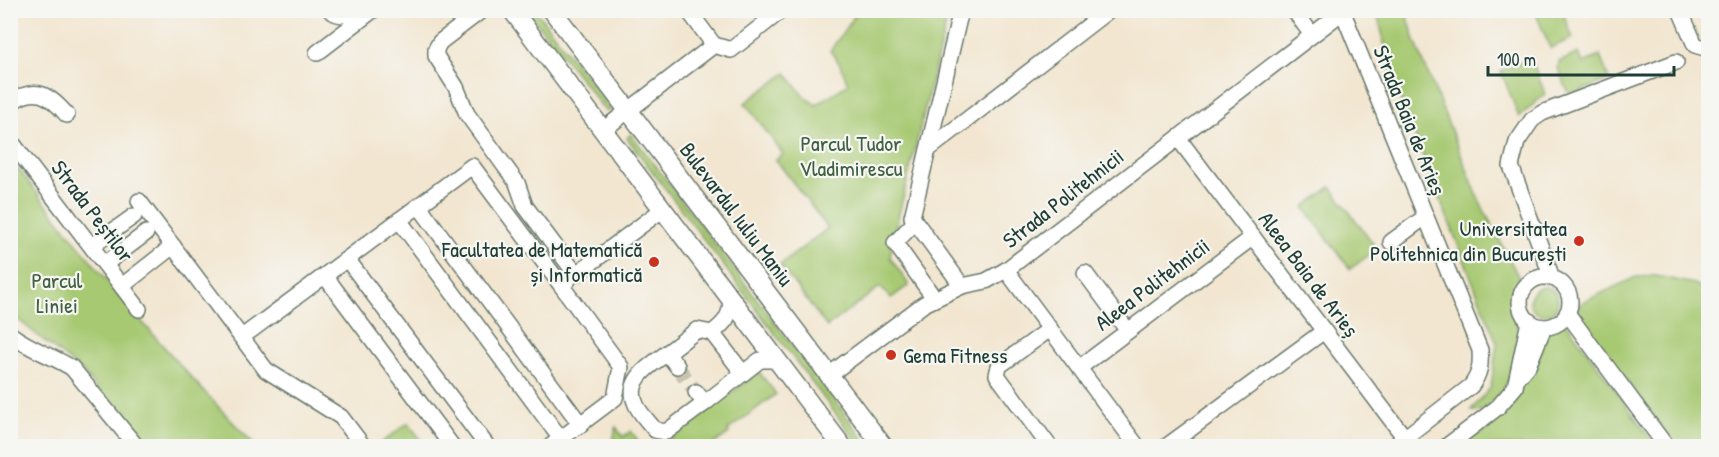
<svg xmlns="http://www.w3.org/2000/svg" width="1719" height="457" font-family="'Patrick Hand',sans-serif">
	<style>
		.green { fill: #a7c972; stroke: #638353; stroke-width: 1.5 }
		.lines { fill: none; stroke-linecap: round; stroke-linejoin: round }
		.minor-tunnel { stroke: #c8c4b1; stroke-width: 15; stroke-dasharray: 15 8; stroke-linecap: butt }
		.minor-casing { stroke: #69786b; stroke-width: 18 }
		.major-casing { stroke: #69786b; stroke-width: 21 }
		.minor { stroke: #fff; stroke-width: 15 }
		.major { stroke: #fff; stroke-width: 18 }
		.poi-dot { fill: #c8321e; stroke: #f6f6f2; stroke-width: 2 }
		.labels { text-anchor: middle; stroke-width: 4.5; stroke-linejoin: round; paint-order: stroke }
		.street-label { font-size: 22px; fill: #1f3d34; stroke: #f6f6f2 }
		.park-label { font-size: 22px; fill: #416044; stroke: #f6f6f2 }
		.poi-label { font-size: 22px; fill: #1f3d34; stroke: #f6f6f2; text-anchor: end }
	</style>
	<rect width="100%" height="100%" fill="#f6f6f2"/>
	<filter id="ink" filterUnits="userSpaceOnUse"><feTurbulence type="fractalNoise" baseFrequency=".0167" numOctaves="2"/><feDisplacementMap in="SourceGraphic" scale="12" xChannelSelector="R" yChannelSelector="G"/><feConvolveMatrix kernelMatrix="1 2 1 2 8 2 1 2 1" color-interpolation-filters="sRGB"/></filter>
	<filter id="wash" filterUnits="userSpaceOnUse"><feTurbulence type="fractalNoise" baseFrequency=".008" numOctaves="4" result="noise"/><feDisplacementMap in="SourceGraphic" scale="24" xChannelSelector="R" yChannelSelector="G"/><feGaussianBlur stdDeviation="1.35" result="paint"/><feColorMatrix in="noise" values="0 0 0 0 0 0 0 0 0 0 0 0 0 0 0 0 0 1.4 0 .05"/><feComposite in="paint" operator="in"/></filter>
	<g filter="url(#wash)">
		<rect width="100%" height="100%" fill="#f2e6d0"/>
		<g class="green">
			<polygon points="528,11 536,11 611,109 606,112"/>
			<polygon points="858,11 949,11 895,230 890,257 909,285 891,298 880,287 827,327 780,265 828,228 776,160 783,154 745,103 786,73 804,96 816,105 848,84 840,64 830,51"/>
			<polygon points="1377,11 1406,11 1415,41 1480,202 1519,278 1517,306 1523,321 1511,376 1501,393 1481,411 1471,411 1491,387 1497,343 1392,78"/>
			<polygon points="1535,11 1562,11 1573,38 1550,48"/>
			<polygon points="1579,53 1583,63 1600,56 1609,79 1577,93 1568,92 1558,68 1559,62"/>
			<polygon points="1531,58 1545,94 1519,117 1501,71"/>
			<polygon points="631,134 869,446 860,446 627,138"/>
			<path d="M10 158C87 258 167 356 256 446H143L83 372 11 314Z"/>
			<polygon points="1331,187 1377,249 1350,269 1304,207"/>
			<polygon points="1656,276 1695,284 1708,292 1708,446 1676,446 1579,317 1579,305 1585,301 1636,277"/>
			<circle cx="1544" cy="301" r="14"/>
			<polygon points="1563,323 1568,325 1656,446 1458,446 1509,408 1519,392 1539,340 1550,329"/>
			<polygon points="759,372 776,394 728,430 729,433 711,446 676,446 670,439"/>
			<polygon points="408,423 426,446 377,446"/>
			<polygon points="616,427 623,437 631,431 642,446 612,446"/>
		</g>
	</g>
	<g filter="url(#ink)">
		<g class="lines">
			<polyline class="minor-tunnel" points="677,366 696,392"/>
			<defs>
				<g id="minor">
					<path d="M330 10C339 17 349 16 358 10"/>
					<polyline points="482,10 440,42 436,49 436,56 456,87 467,114 517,183 525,206 576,274 662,210"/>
					<polyline points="688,10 714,45"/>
					<polyline points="961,10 912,217 962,286"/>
					<polyline points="1294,10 1312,35"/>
					<path d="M1342 10 1480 350C1481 365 1480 374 1471 386L1394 446"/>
					<polyline points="1680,10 1695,45 1708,49"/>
					<polyline points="714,45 731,50 782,10"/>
					<polyline points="317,53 373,10"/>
					<path d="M10 103C35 85 49 94 67 115"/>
					<polyline points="603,130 714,45"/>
					<polyline points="1178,138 1405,438"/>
					<polyline points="10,140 139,309"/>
					<polyline points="929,149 1109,10"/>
					<polyline points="139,201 266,370 341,417 363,446"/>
					<polyline points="419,206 581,425"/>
					<polyline points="399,220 561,439"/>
					<polyline points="915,222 895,243 934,298"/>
					<polyline points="1391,242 1425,217"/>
					<polyline points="92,246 134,216"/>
					<polyline points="347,259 487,446"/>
					<polyline points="105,264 146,233"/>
					<polyline points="1006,270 1137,446"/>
					<polyline points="1085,273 1128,331"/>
					<polyline points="325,276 452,446"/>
					<circle cx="1545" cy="302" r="25"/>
					<polyline points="1552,278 1511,166 1517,142 1532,120 1542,113 1676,62"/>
					<polyline points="122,286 173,246"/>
					<polyline points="1567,313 1666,446"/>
					<polyline points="712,333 743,373"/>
					<path d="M10 334C31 350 51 355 72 368L136 446"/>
					<polyline points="242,337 472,166 561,285"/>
					<path d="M667 353C652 364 626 379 635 402 638 412 648 421 655 430L666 432 705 403"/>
					<path d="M677 366 667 353 697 330 712 333C725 323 730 317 731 301"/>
					<polyline points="1079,368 1253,237"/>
					<polyline points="1522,373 1528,366 1544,327"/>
					<polyline points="829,375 924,304 962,286 986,281 1006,270 1341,13"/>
					<polyline points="696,392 705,403 760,360 773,360 779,363"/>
					<polyline points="551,446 615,398 621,367 561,285 568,280"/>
					<polyline points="1049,446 997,375 999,366 1050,329"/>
					<polyline points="1167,446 1324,331"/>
					<polyline points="1447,446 1498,407 1515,387 1529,321"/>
				</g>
				<g id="major">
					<polyline points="512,10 842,446"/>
					<polyline points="552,10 883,446"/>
				</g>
			</defs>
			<use href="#minor" class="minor-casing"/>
			<use href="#major" class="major-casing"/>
			<use href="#minor" class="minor"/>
			<use href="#major" class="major"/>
		</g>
	</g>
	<g class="poi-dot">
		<circle cx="1579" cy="241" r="6"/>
		<circle cx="654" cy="262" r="6"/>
		<circle cx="891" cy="355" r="6"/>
	</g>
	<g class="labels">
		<g class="street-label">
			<text transform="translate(1410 120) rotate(68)" y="8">Strada Baia de Arieș</text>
			<text transform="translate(1063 198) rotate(-38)" y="8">Strada Politehnicii</text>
			<text transform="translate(93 211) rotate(53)" y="8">Strada Peștilor</text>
			<text transform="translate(737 214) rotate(53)" y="8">Bulevardul Iuliu Maniu</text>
			<text transform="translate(1309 274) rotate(53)" y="8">Aleea Baia de Arieș</text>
			<text transform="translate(1152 284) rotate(-37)" y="8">Aleea Politehnicii</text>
		</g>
		<g class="park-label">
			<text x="851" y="151">Parcul Tudor<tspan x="851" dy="25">Vladimirescu</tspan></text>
			<text x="57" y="288">Parcul<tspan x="57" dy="25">Liniei</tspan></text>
		</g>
		<g class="poi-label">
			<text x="1567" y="236">Universitatea<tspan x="1567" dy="25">Politehnica din București</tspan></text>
			<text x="642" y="257">Facultatea de Matematică<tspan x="642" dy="25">și Informatică</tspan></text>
			<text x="903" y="363" text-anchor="start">Gema Fitness</text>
		</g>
	</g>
	<rect width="1719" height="457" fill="none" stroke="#f6f6f2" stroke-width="36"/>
	<path d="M1488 66v9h186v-9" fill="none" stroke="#1f3d34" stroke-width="3"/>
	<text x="1497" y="66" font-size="18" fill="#1f3d34" stroke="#f6f6f2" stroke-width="4.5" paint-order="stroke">100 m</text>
</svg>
